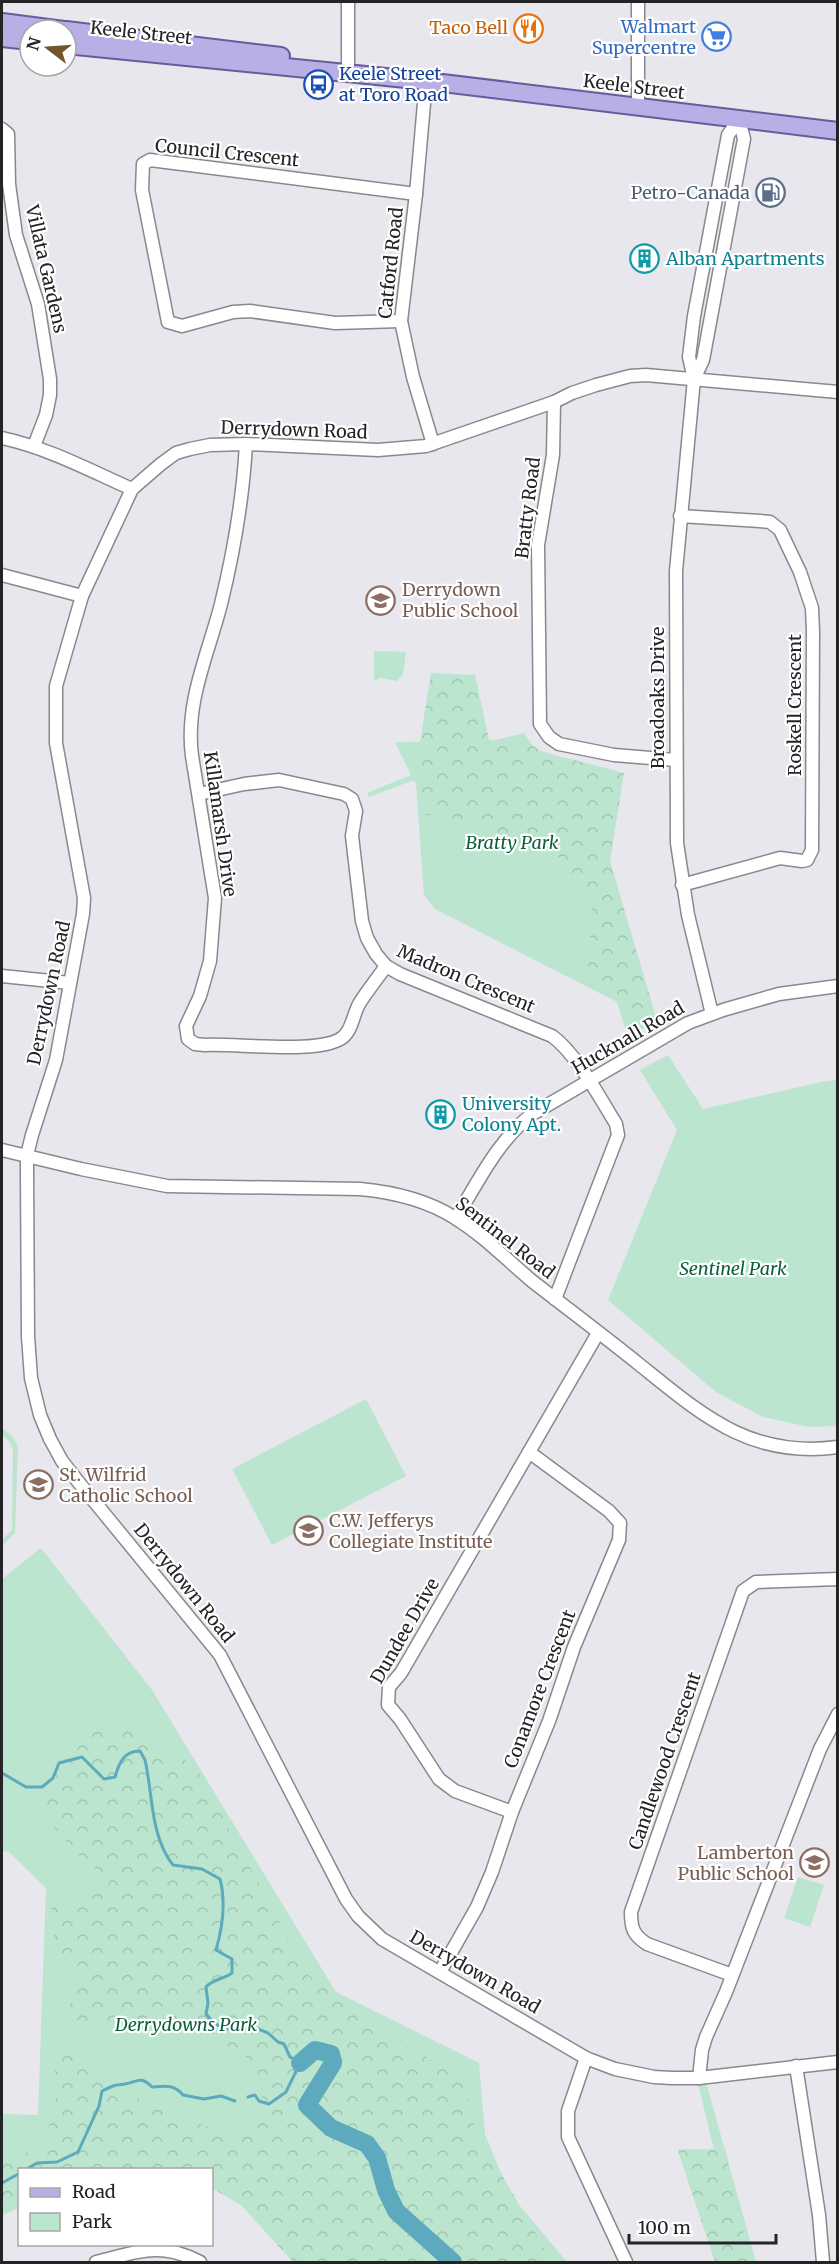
<svg xmlns="http://www.w3.org/2000/svg" width="839" height="2264" font-family="Merriweather,serif">
	<style>
		.green { fill: #bbe5ce }
		.forest { fill: url(#forest-crowns) }
		.lines { fill: none; stroke-linecap: round; stroke-linejoin: round }
		.stream { stroke: #5daabf; stroke-width: 3 }
		.river { stroke: #5daabf; stroke-width: 18 }
		.minor-casing { stroke: #88888e; stroke-width: 15 }
		.major-casing { stroke: #675c99; stroke-width: 20 }
		.minor { stroke: #fff; stroke-width: 12 }
		.major { stroke: #b9afe7; stroke-width: 16 }
		.labels { text-anchor: middle; stroke-width: 4.5; stroke-linejoin: round; paint-order: stroke }
		.shop-label { font-size: 18px; fill: #366cbe; stroke: #fff; text-anchor: end }
		.food-label { font-size: 18px; fill: #c56008; stroke: #fff; text-anchor: end }
		.street-label { font-size: 18px; fill: #242426; stroke: #fff }
		.transit-label { font-size: 18px; fill: #164399; stroke: #fff; text-anchor: start }
		.service-label { font-size: 18px; fill: #4e5e75; stroke: #fff; text-anchor: end }
		.culture-label { font-size: 18px; fill: #0d838f; stroke: #fff; text-anchor: start }
		.education-label { font-size: 18px; fill: #785e54; stroke: #fff; text-anchor: start }
		.park-label { font-size: 18px; font-style: italic; fill: #0c5e3f; stroke: #fff }
	</style>
	<defs>
		<pattern id="forest-crowns" width="20" height="18" patternUnits="userSpaceOnUse" patternTransform="scale(1.5)"><rect width="20" height="18" fill="#bbe5ce"/><path d="M2 6a3 3 0 1 1 6 0M12 15a3 3 0 1 1 6 0" fill="none" stroke="#a1c4b1"/></pattern>
	</defs>
	<rect width="100%" height="100%" fill="#e7e7ed"/>
	<g class="green">
		<polygon points="374,651 406,652 403,674 397,681 380,678 374,681"/>
		<polygon points="524,733 605,851 650,1025 628,1037 617,1002 435,909 424,895 416,784 414,780 369,797 367,793 411,775 395,742 467,741 480,744"/>
		<polygon points="668,1055 703,1109 821,1082 837,1080 837,1426 809,1427 763,1417 716,1392 608,1300 677,1130 640,1070"/>
		<polygon points="366,1399 406,1476 272,1545 232,1469"/>
		<polygon points="2,1428 12,1436 18,1447 15,1533 2,1546 2,1540 12,1530 13,1448 8,1440 2,1435"/>
		<polygon points="41,1548 152,1690 336,1992 479,2063 485,2134 509,2193 567,2262 300,2262 241,2205 212,2188 212,2170 20,2170 19,2208 2,2215 2,2114 38,2115 46,1888 9,1852 2,1851 2,1579"/>
		<polygon points="798,1877 824,1885 810,1927 784,1918"/>
		<polygon points="706,2082 756,2262 718,2262 678,2149 714,2150 698,2083"/>
	</g>
	<g class="forest">
		<polygon points="431,673 475,675 489,740 525,739 540,751 624,773 610,861 658,1024 635,1031 624,999 587,986 592,910 564,858 503,850 488,843 491,823 418,814 419,748"/>
		<path d="M129 1725 196 1767 308 1975 399 2041 463 2078 475 2128 552 2262H293L241 2205 212 2188V2170H20L19 2208 2 2215V2158L27 2153 43 2144 52 2117 57 2090 55 2071 62 2049 68 2046 85 2056 104 2087 147 2102 220 2132H253C266 2104 264 2090 254 2061 233 2050 199 2027 176 2022 143 2014 99 2039 68 2021L74 1976C56 1949 53 1940 51 1908L106 1891 110 1879 83 1860 45 1817 47 1800 65 1751 94 1728Z"/>
		<polygon points="725,2148 750,2262 715,2262 678,2151"/>
	</g>
	<g class="lines">
		<g class="stream">
			<path d="M2 1773 26 1787H42L53 1778 59 1763 82 1757 104 1779 115 1777C119 1763 124 1751 140 1751L145 1760C153 1794 150 1836 173 1865L202 1869 220 1879C226 1902 223 1926 216 1950L232 1959V1973C224 1979 213 1979 206 1987L208 2003 206 2014C213 2023 221 2030 233 2029L238 2021 268 2033 278 2042 284 2044 290 2057 300 2063 286 2092 269 2104 259 2101 255 2095 248 2097"/>
			<path d="M25 2170 37 2163 57 2162 78 2152 99 2106 102 2091C112 2086 114 2085 125 2084 138 2082 140 2075 152 2087 165 2086 174 2084 183 2095L204 2099 221 2096 235 2101"/>
			<polyline points="2,2183 20,2173"/>
		</g>
		<polyline class="river" points="300,2063 315,2050 331,2054 333,2063 307,2105 331,2128 367,2144 377,2158 386,2190 396,2211 453,2262"/>
		<defs>
			<g id="minor">
				<polyline points="348,2 348,74"/>
				<polyline points="426,81 416,194 401,321 413,377 433,444"/>
				<polyline points="638,108 638,2"/>
				<polyline points="2,129 8,134 9,184 16,235 38,304 50,379 50,395 46,415 34,446"/>
				<polyline points="401,321 335,323 250,311 233,312 182,326 168,322 142,190 143,164 150,160 416,194"/>
				<polyline points="694,379 703,360 744,139 739,119"/>
				<polyline points="838,392 646,375 630,376 596,385 572,393 554,402 426,446 378,450 246,444 210,445 190,449 176,453 161,464 132,489 82,596 56,686 56,743 84,898 83,914 56,1060 32,1135 27,1155 27,1174 28,1336 31,1378 40,1415 50,1439 62,1461 80,1484 220,1655 346,1899 358,1916 382,1939 586,2058 615,2069 654,2077 672,2078 699,2078 838,2062"/>
				<polyline points="554,402 553,455 538,545 540,724 549,737 559,744 614,755 675,760"/>
				<path d="M2 438C48 448 89 470 132 489"/>
				<path d="M246 444C243 498 234 551 221 604 208 655 185 702 192 756L215 898 210 961 200 996 186 1026 188 1039 195 1044 205 1045C235 1043 322 1055 343 1037 352 1030 353 1015 359 1004 367 991 377 979 386 966"/>
				<polyline points="680,516 760,521 770,522 780,530 800,572 812,608 813,632 812,850 807,860 802,861 780,858 682,885"/>
				<polyline points="2,575 82,596"/>
				<path d="M199 794 244 784 279 780 344 794 352 799 356 811 352 836 362 921 367 938 376 954 386 966 400 974 552 1036C576 1053 600 1098 616 1124L618 1135 555 1299"/>
				<polyline points="2,976 70,983"/>
				<polyline points="712,1014 688,915 677,843 676,571 694,379 689,357 694,316 728,135 739,119"/>
				<path d="M2 1150 81 1169 167 1186 360 1189C392 1192 427 1200 455 1218 483 1235 507 1260 532 1281 568 1309 604 1336 640 1365 702 1415 751 1459 838 1447"/>
				<path d="M456 1218C478 1182 499 1138 534 1113L688 1023 723 1010 779 994 838 986"/>
				<polyline points="512,1812 455,1791 439,1779 400,1719 388,1705 389,1687 401,1673 598,1333"/>
				<polyline points="440,1972 477,1907 492,1872 512,1812 549,1721 574,1647 619,1540 620,1523 609,1511 529,1452"/>
				<path d="M732 1975 647 1944C633 1935 631 1928 631 1912L743 1591 756 1582 838 1579"/>
				<polyline points="586,2058 568,2111 568,2137 626,2262"/>
				<polyline points="796,2066 819,2215 823,2262"/>
				<polyline points="699,2078 702,2050 706,2037 726,1992 820,1749 838,1714"/>
				<path d="M96 2262C137 2252 160 2241 200 2262"/>
			</g>
			<g id="major">
				<polyline points="2,22 64,30"/>
				<polyline points="66,30 281,56"/>
				<polyline points="2,38 30,41"/>
				<polyline points="66,45 426,81 838,131"/>
			</g>
		</defs>
		<use href="#minor" class="minor-casing"/>
		<use href="#major" class="major-casing"/>
		<use href="#minor" class="minor"/>
		<use href="#major" class="major"/>
	</g>
	<defs>
		<symbol id="restaurant-ring" viewBox="-11 -11 22 22"><circle r="9.5" fill="#fff" stroke="#e8710a" stroke-width="1.5"/><path d="M-5-6h1v4h1v-4h1v4h1v-4h1v5L-1.5 .5V6h-2V.5L-5-1ZM5-6V6H3V1.5H1.5Q1.5-4 5-6Z" fill="#e8710a"/></symbol>
		<symbol id="supermarket-ring" viewBox="-11 -11 22 22"><circle r="9.5" fill="#fff" stroke="#3f7fe0" stroke-width="1.5"/><path d="M-6-5.5h2.5l.6 2H6L4.5 2H-2.5L-4.4-4H-6ZM-1.5 3.2a1.3 1.3 0 1 0 .1 0ZM3 3.2a1.3 1.3 0 1 0 .1 0Z" fill="#3f7fe0"/></symbol>
		<symbol id="bus-ring" viewBox="-11 -11 22 22"><circle r="9.5" fill="#fff" stroke="#1a4fb4" stroke-width="1.5"/><path d="M-5-6H5V4H4V6H2V4H-2V6H-4V4H-5ZM-3.5-4V0h7V-4ZM-3.5 1.2v1.5H-2V1.2ZM2 1.2v1.5H3.5V1.2Z" fill="#1a4fb4"/></symbol>
		<symbol id="fuel-ring" viewBox="-11 -11 22 22"><circle r="9.5" fill="#fff" stroke="#5c6f8a" stroke-width="1.5"/><path d="M-5.5-6h7V0h2V4h1.3V-2.5L3-4.5l.8-.8L6-3V5H2.5V1h-1V6h-7ZM-4.2-4.7v3.2H.2V-4.7Z" fill="#5c6f8a"/></symbol>
		<symbol id="building-ring" viewBox="-11 -11 22 22"><circle r="9.5" fill="#fff" stroke="#0f9aa8" stroke-width="1.5"/><path d="M-4-6H4V6H1V3H-1V6H-4ZM-2.5-4.3h1.7v1.8h-1.7ZM.8-4.3h1.7v1.8H.8ZM-2.5-1h1.7V.8h-1.7ZM.8-1h1.7V.8H.8Z" fill="#0f9aa8"/></symbol>
		<symbol id="school-ring" viewBox="-11 -11 22 22"><circle r="9.5" fill="#fff" stroke="#8d6e63" stroke-width="1.5"/><path d="M0-5L7-2L0 1L-7-2ZM-4 1L0 2.5L4 1V4Q0 6-4 4Z" fill="#8d6e63"/></symbol>
	</defs>
	<g fill-rule="evenodd">
		<use href="#restaurant-ring" x="512" y="12" width="33" height="33"/>
		<use href="#supermarket-ring" x="700" y="20" width="33" height="33"/>
		<use href="#bus-ring" x="302" y="68" width="33" height="33"/>
		<use href="#fuel-ring" x="754" y="176" width="33" height="33"/>
		<use href="#building-ring" x="628" y="242" width="33" height="33"/>
		<use href="#school-ring" x="364" y="584" width="33" height="33"/>
		<use href="#building-ring" x="424" y="1098" width="33" height="33"/>
		<use href="#school-ring" x="22" y="1468" width="33" height="33"/>
		<use href="#school-ring" x="292" y="1514" width="33" height="33"/>
		<use href="#school-ring" x="798" y="1846" width="33" height="33"/>
	</g>
	<g class="labels">
		<g class="shop-label">
			<text x="696" y="33">Walmart<tspan x="696" dy="21">Supercentre</tspan></text>
		</g>
		<g class="food-label">
			<text x="508" y="34">Taco Bell</text>
		</g>
		<g class="street-label">
			<text transform="translate(141 33) rotate(6)" y="6">Keele Street</text>
			<text transform="translate(634 87) rotate(7)" y="6">Keele Street</text>
			<text transform="translate(227 153) rotate(6)" y="6">Council Crescent</text>
			<text transform="translate(391 263) rotate(-84)" y="6">Catford Road</text>
			<text transform="translate(46 269) rotate(77)" y="6">Villata Gardens</text>
			<text transform="translate(294 430) rotate(2)" y="6">Derrydown Road</text>
			<text transform="translate(528 508) rotate(-83)" y="6">Bratty Road</text>
			<text transform="translate(658 698) rotate(-90)" y="6">Broadoaks Drive</text>
			<text transform="translate(795 705) rotate(-90)" y="6">Roskell Crescent</text>
			<text transform="translate(220 824) rotate(82)" y="6">Killamarsh Drive</text>
			<text transform="translate(466 979) rotate(23)" y="6">Madron Crescent</text>
			<text transform="translate(49 993) rotate(-78)" y="6">Derrydown Road</text>
			<text transform="translate(628 1038) rotate(-30)" y="6">Hucknall Road</text>
			<text transform="translate(505 1238) rotate(38)" y="6">Sentinel Road</text>
			<text transform="translate(184 1583) rotate(51)" y="6">Derrydown Road</text>
			<text transform="translate(405 1631) rotate(-60)" y="6">Dundee Drive</text>
			<text transform="translate(540 1689) rotate(-69)" y="6">Conamore Crescent</text>
			<text transform="translate(665 1761) rotate(-71)" y="6">Candlewood Crescent</text>
			<text transform="translate(475 1972) rotate(30)" y="6">Derrydown Road</text>
		</g>
		<g class="transit-label">
			<text x="339" y="80">Keele Street<tspan x="339" dy="21">at Toro Road</tspan></text>
		</g>
		<g class="service-label">
			<text x="750" y="199">Petro-Canada</text>
		</g>
		<g class="culture-label">
			<text x="666" y="265">Alban Apartments</text>
			<text x="462" y="1110">University<tspan x="462" dy="21">Colony Apt.</tspan></text>
		</g>
		<g class="education-label">
			<text x="402" y="596">Derrydown<tspan x="402" dy="21">Public School</tspan></text>
			<text x="59" y="1481">St. Wilfrid<tspan x="59" dy="21">Catholic School</tspan></text>
			<text x="329" y="1527">C.W. Jefferys<tspan x="329" dy="21">Collegiate Institute</tspan></text>
			<text x="794" y="1859" text-anchor="end">Lamberton<tspan x="794" dy="21">Public School</tspan></text>
		</g>
		<g class="park-label">
			<text x="512" y="849">Bratty Park</text>
			<text x="733" y="1275">Sentinel Park</text>
			<text x="186" y="2031">Derrydowns Park</text>
		</g>
	</g>
	<rect width="839" height="2264" fill="none" stroke="#242426" stroke-width="6"/>
	<rect x="18" y="2168" width="195" height="78" fill="#ffffff" stroke="#a7a7a8" stroke-width="1.5"/>
	<rect x="30" y="2188" width="30" height="9" fill="#b9afe7" stroke="#a7a7a8" stroke-width="1.5"/>
	<text x="72" y="2198" font-size="18" fill="#242426">Road</text>
	<rect x="30" y="2213" width="30" height="18" fill="#bbe5ce" stroke="#a7a7a8" stroke-width="1.5"/>
	<text x="72" y="2228" font-size="18" fill="#242426">Park</text>
	<g transform="translate(48 48) rotate(287)"><circle r="28" fill="#ffffff" stroke="#a7a7a8" stroke-width="1.5"/>
	<path d="M0-4.5L10 22L0 15L-10 22Z" fill="#73552a"/>
	<text y="-9" font-size="16" font-weight="bold" text-anchor="middle" fill="#242426">N</text>
	</g>
	<path d="M629 2234v9h147v-9" fill="none" stroke="#242426" stroke-width="3"/>
	<text x="638" y="2234" font-size="18" fill="#242426" stroke="#ffffff" stroke-width="4.5" paint-order="stroke">100 m</text>
</svg>
